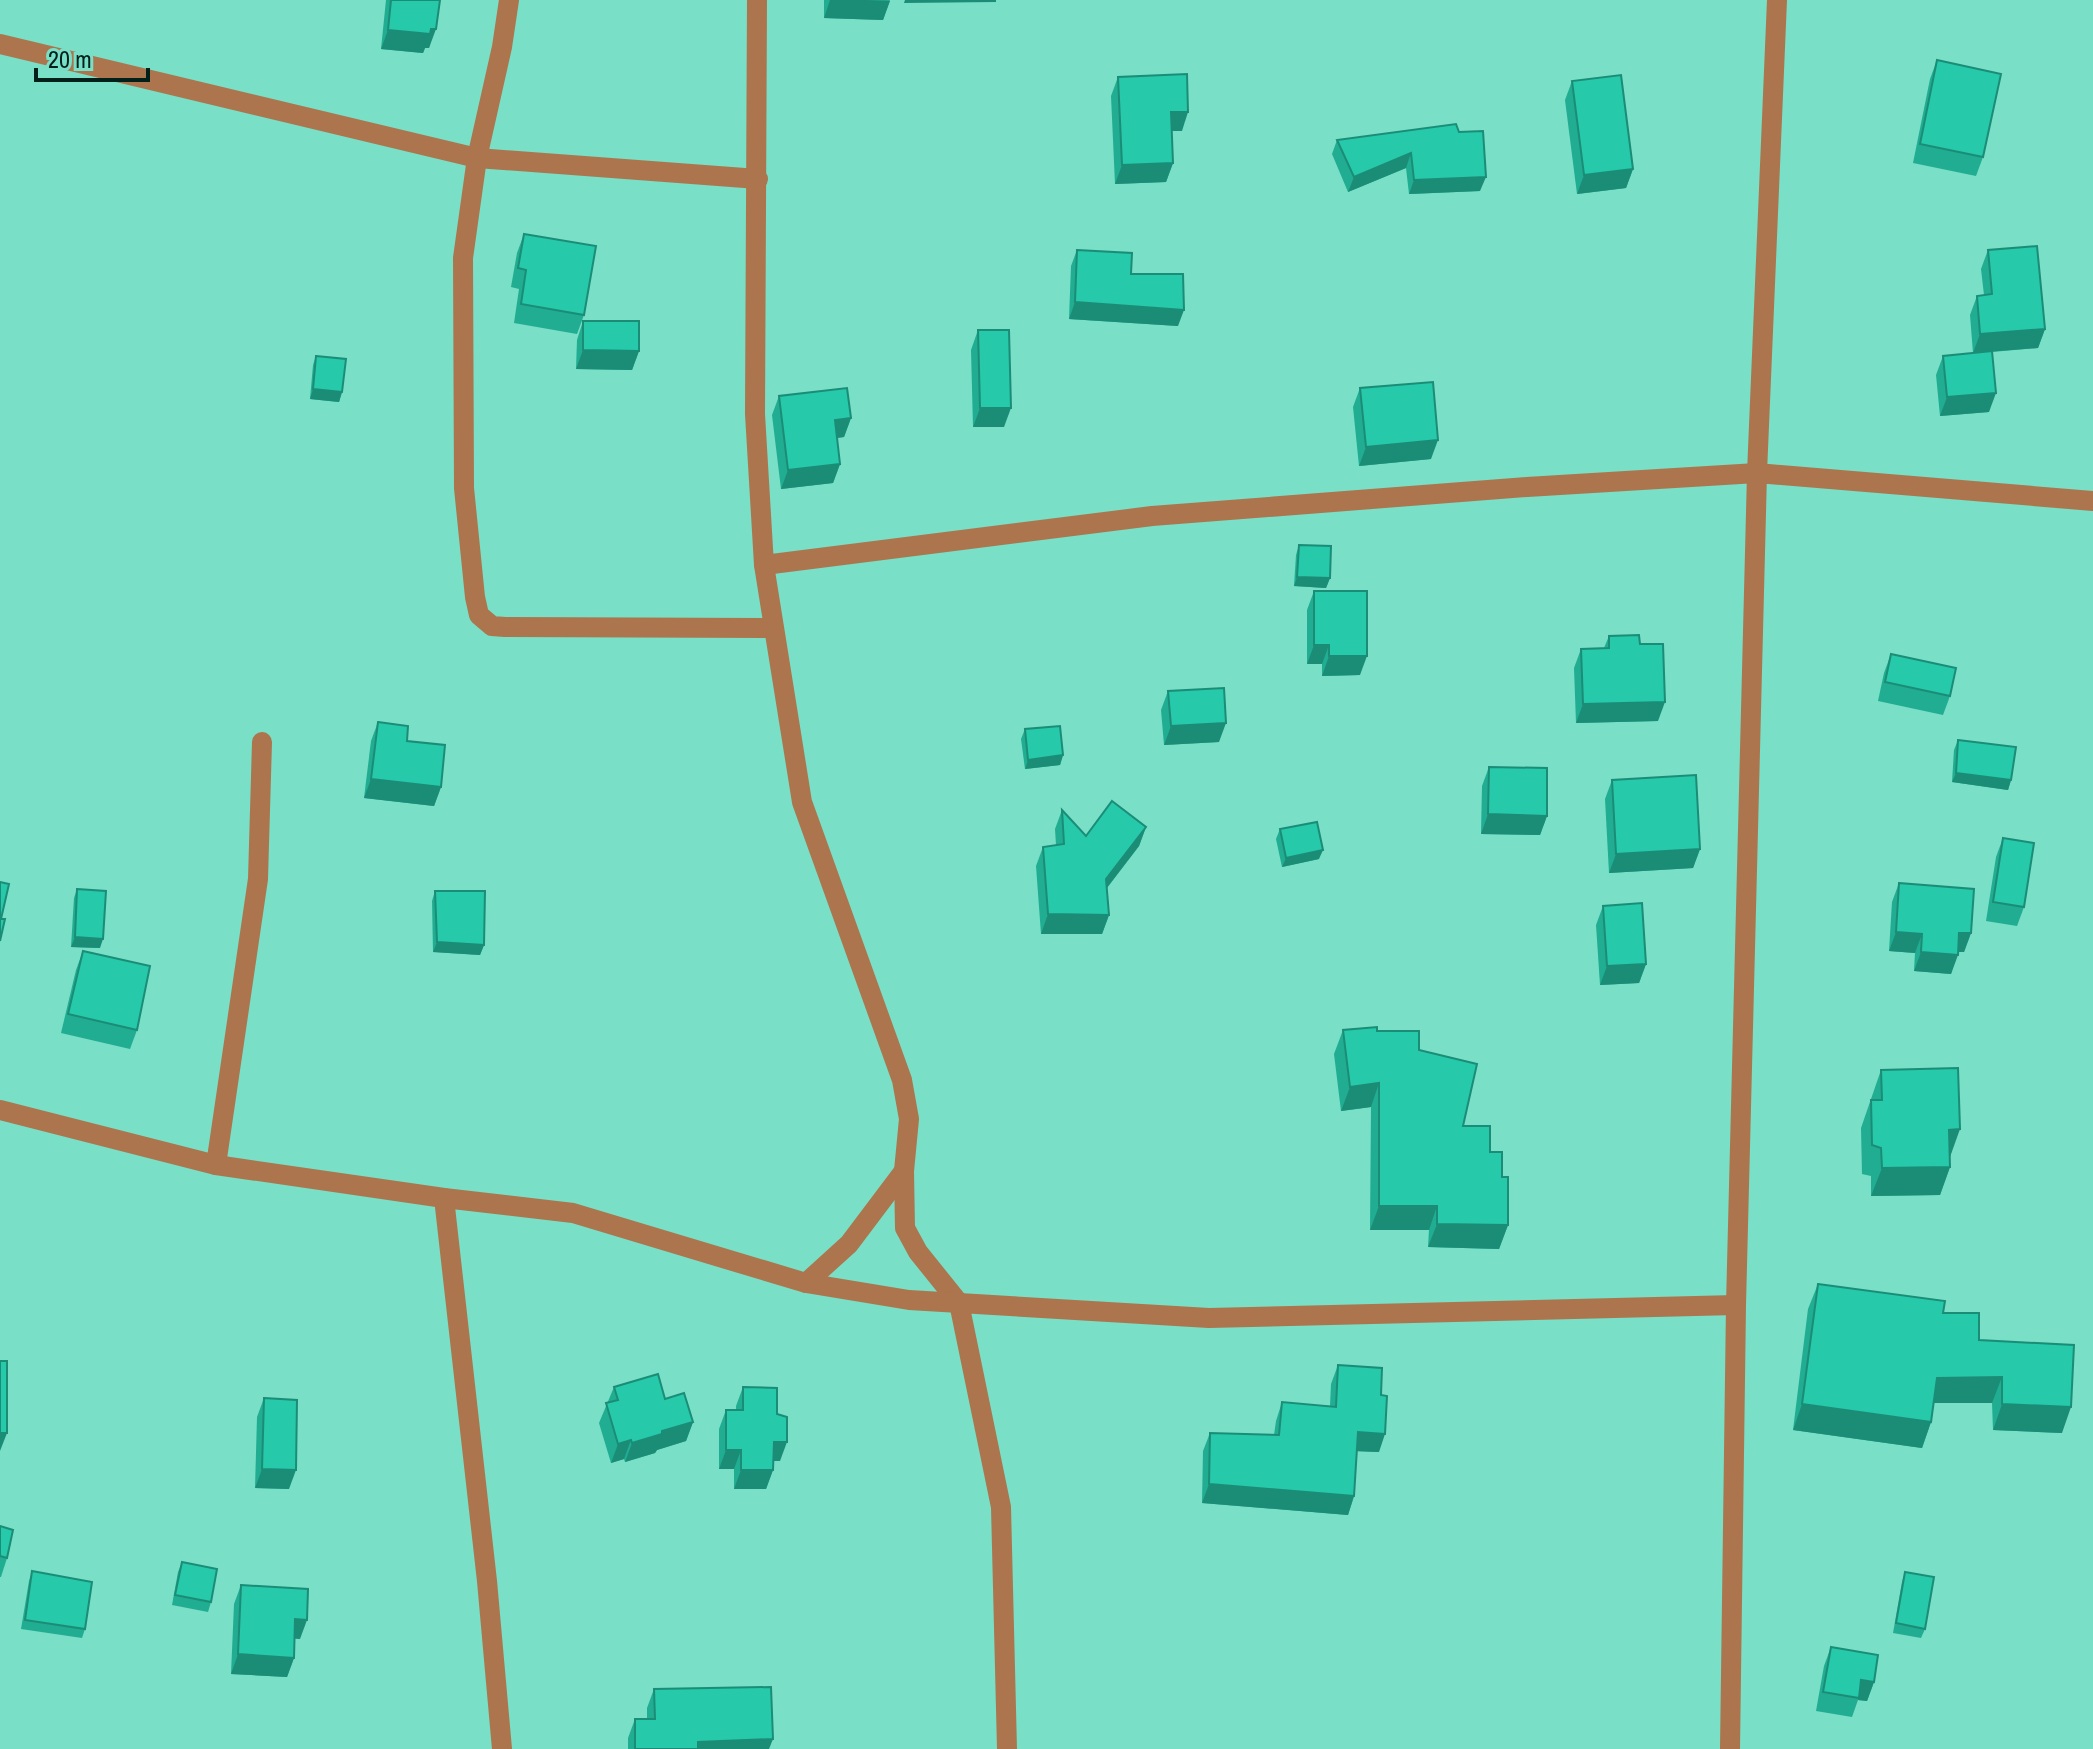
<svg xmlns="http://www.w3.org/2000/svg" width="2093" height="1749" font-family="'Archivo Narrow',sans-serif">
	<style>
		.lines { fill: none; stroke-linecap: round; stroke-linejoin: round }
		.street { stroke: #ac754e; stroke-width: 20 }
		.wall { fill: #21ad92 }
		.shaded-wall { fill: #1b8d77 }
		.building { fill: #26c9aa; stroke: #1b8d77; stroke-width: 2 }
	</style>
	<rect width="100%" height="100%" fill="#79dfc6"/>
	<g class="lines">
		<g class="street">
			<polyline points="509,0 502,47 477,158 463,258 464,488 475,597 479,615 492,626 505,627 773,628"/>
			<polyline points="757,0 755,414 764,565 802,802 902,1080 909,1119 904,1171 905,1228 918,1252 959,1303 1001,1507 1007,1749"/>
			<polyline points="0,44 477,158 758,179"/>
			<polyline points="764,565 1152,516 1527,487 1757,473 2093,501"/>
			<polyline points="0,1110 216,1165 444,1198 573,1213 806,1283 909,1300 1209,1318 1736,1305"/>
			<polyline points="216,1165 258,879 262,742"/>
			<polyline points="444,1198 487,1581 502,1749"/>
			<polyline points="806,1283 849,1244 904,1171"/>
			<polyline points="1730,1749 1736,1305 1757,473 1777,0"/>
		</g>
	</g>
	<g class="wall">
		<polygon points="386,0 440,0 429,48 425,48 423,53 381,49"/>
		<polygon points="824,0 890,0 883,20 824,18"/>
		<polygon points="1937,60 1983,157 1976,176 1913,163 1930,79"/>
		<polygon points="1118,77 1182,131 1172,131 1173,163 1166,182 1115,184 1111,96"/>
		<polygon points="1572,81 1633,169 1626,188 1577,194 1565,100"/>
		<polygon points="1459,132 1480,191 1409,194 1406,168 1348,192 1332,154 1337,140"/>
		<polygon points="524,234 584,315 577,334 514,323 519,289 511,287 517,253"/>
		<polygon points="1077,250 1131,274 1178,326 1069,319 1071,266"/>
		<polygon points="1988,250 2045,329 2038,348 1992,352 1989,412 1940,416 1936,375 1943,356 1973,353 1970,315 1977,296 1984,295 1981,269"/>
		<polygon points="583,321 639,351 632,370 576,369 577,340"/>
		<polygon points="978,330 1004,427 973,427 971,350"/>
		<polygon points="316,356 342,392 339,402 310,399 313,365"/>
		<polygon points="1360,388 1431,459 1359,466 1353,407"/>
		<polygon points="779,396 851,418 844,437 837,438 840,464 833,483 781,489 772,415"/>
		<polygon points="1299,545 1330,578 1326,588 1294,586 1296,555"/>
		<polygon points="1314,591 1360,675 1322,676 1322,664 1307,664 1307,610"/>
		<polygon points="1609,636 1640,644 1658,721 1576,723 1574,668 1581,649 1604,648"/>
		<polygon points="1891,654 1950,696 1943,715 1878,701 1884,673"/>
		<polygon points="1168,691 1219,742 1164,745 1161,710"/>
		<polygon points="378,722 407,741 441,787 434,806 364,798 371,741"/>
		<polygon points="1025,729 1063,755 1060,765 1025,769 1021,739"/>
		<polygon points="1958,740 2011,780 2008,790 1952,782 1954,750"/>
		<polygon points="1489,767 1547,816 1540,835 1481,834 1482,786"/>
		<polygon points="1612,780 1700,849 1693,868 1609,873 1605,799"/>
		<polygon points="1062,810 1086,836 1146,827 1139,846 1107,888 1109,915 1102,934 1041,934 1036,866 1043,847 1056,845 1055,829"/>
		<polygon points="1280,829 1319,859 1282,867 1276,839"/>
		<polygon points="2003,838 2024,907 2017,926 1986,921 1996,857"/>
		<polygon points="1899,883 1971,933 1964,952 1958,952 1951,974 1914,971 1915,953 1889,951 1892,902"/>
		<polygon points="77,889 100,948 71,947 74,898"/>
		<polygon points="435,891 484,945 480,955 433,952 432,901"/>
		<polygon points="1603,906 1646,964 1639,983 1600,985 1596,925"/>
		<polygon points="83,951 137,1030 130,1049 61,1033 76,970"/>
		<polygon points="1343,1030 1377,1031 1419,1050 1463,1126 1490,1152 1502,1177 1508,1225 1499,1249 1428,1247 1429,1230 1370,1230 1371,1107 1341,1111 1334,1054"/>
		<polygon points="1881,1070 1950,1157 1950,1167 1940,1195 1871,1196 1871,1176 1862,1174 1861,1128"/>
		<polygon points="1818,1284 1943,1313 1979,1340 2062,1433 1993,1430 1992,1403 1934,1403 1931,1422 1922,1448 1793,1430 1808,1309"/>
		<polygon points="1338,1365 1379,1452 1357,1451 1354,1496 1348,1515 1202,1503 1203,1451 1210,1433 1274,1435 1276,1421 1282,1402 1330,1406 1331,1384"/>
		<polygon points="614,1387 665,1399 693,1422 686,1441 657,1450 655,1453 625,1462 624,1459 611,1463 599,1423"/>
		<polygon points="743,1387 777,1414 780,1461 773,1461 773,1470 766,1489 734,1489 734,1469 719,1469 719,1429 726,1410 736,1410 736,1406"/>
		<polygon points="264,1398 289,1489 255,1488 257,1417"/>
		<polygon points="0,1526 7,1558 1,1577 0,1577"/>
		<polygon points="182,1562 211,1602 208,1612 172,1605 178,1572"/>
		<polygon points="32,1571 85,1629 82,1638 21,1629 29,1581"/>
		<polygon points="1905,1572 1925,1629 1921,1638 1893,1633 1902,1582"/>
		<polygon points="241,1585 300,1639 294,1638 294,1658 287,1677 231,1674 234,1604"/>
		<polygon points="1831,1647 1874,1682 1867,1701 1858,1700 1852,1717 1816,1711 1824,1666"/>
		<polygon points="654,1689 769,1749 628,1749 628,1738 635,1719 647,1719 647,1708"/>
	</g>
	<g class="shaded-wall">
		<polygon points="830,0 866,0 890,1 883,20 824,18"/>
		<polygon points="905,0 996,0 996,2 904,3"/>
		<polygon points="431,29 436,29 429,48 425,48 423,53 381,49 388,30"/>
		<polygon points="1171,112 1188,112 1182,131 1164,131"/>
		<polygon points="1411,153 1406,168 1348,192 1354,177"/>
		<polygon points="1173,163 1166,182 1115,184 1122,165"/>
		<polygon points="1633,169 1626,188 1577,194 1584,175"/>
		<polygon points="1486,177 1480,191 1409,194 1414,180"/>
		<polygon points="1075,302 1184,310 1178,326 1069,319"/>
		<polygon points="2045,329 2038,348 1973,353 1980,334"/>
		<polygon points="583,350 639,351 632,370 576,369"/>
		<polygon points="313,389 342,392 339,402 310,399"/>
		<polygon points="1996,393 1989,412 1940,416 1947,397"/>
		<polygon points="980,408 1011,408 1004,427 973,427"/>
		<polygon points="851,418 844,437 828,439 835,420"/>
		<polygon points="1438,440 1431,459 1359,466 1366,447"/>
		<polygon points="840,464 833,483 781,489 788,470"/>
		<polygon points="1297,577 1330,578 1326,588 1294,586"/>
		<polygon points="1314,645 1329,645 1322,664 1307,664"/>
		<polygon points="1329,656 1367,656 1360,675 1322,676"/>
		<polygon points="1665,702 1658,721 1576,723 1583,704"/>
		<polygon points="1226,723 1219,742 1164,745 1171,726"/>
		<polygon points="1063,755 1060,765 1025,769 1028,760"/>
		<polygon points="1956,773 2011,780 2008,790 1952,782"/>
		<polygon points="371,779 441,787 434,806 364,798"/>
		<polygon points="1488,814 1547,816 1540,835 1481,834"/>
		<polygon points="1146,827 1139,846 1099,898 1106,879"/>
		<polygon points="1700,849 1693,868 1609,873 1616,854"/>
		<polygon points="1323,850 1319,859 1282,867 1286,858"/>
		<polygon points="1048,914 1109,915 1102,934 1041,934"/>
		<polygon points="1896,932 1922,934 1915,953 1889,951"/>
		<polygon points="1959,933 1971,933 1964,952 1952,952"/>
		<polygon points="75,937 103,939 100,948 71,947"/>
		<polygon points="437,942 484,945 480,955 433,952"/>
		<polygon points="1921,952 1958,955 1951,974 1914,971"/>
		<polygon points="1646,964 1639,983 1600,985 1607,966"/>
		<polygon points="1379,1083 1371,1107 1341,1111 1350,1087"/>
		<polygon points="1960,1129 1950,1157 1949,1130"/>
		<polygon points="1950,1167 1940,1195 1871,1196 1882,1168"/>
		<polygon points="1379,1206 1437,1206 1429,1230 1370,1230"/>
		<polygon points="1437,1224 1508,1225 1499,1249 1428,1247"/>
		<polygon points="2002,1377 1992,1403 1928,1403 1937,1378"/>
		<polygon points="1802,1404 1931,1422 1922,1448 1793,1430"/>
		<polygon points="2002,1404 2071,1407 2062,1433 1993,1430"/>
		<polygon points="693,1422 686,1441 657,1450 655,1453 625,1462 632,1443 662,1431"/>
		<polygon points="1358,1432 1385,1434 1379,1452 1351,1451"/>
		<polygon points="0,1433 7,1433 0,1451"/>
		<polygon points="631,1440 624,1459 611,1463 618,1444"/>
		<polygon points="774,1442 787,1442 780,1461 767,1461"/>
		<polygon points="726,1450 741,1450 734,1469 719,1469"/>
		<polygon points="262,1469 296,1470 289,1489 255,1488"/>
		<polygon points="741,1470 773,1470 766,1489 734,1489"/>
		<polygon points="1209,1484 1354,1496 1348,1515 1202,1503"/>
		<polygon points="295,1619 307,1620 300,1639 288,1638"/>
		<polygon points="238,1654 294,1658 287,1677 231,1674"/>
		<polygon points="1861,1680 1874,1682 1867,1701 1858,1700"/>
		<polygon points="773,1739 769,1749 696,1749 698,1742"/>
	</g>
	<g class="building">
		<polygon points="391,0 440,0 436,29 431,29 430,34 388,30"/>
		<polygon points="1937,60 2001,74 1983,157 1920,144"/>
		<polygon points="1187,74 1188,112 1171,112 1173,163 1122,165 1118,77"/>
		<polygon points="1621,75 1633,169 1584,175 1572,81"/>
		<polygon points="1456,124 1459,132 1483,131 1486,177 1414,180 1411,153 1354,177 1337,140"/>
		<polygon points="524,234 596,246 584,315 521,304 526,270 518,268"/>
		<polygon points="2037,246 2045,329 1980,334 1977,296 1992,294 1988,250"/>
		<polygon points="1077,250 1132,253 1131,274 1183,274 1184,310 1075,302"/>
		<polygon points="583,321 639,321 639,351 583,350"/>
		<polygon points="978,330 1009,330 1011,408 980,408"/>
		<polygon points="1992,351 1996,393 1947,397 1943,356"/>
		<polygon points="316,356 346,359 342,392 313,389"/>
		<polygon points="1433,382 1438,440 1366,447 1360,388"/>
		<polygon points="847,388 851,418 835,420 840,464 788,470 779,396"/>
		<polygon points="1299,545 1331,546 1330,578 1297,577"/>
		<polygon points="1314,591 1367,591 1367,656 1329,656 1329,645 1314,645"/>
		<polygon points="1639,635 1640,644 1663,644 1665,702 1583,704 1581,649 1609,648 1609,636"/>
		<polygon points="1891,654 1956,668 1950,696 1885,682"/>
		<polygon points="1224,688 1226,723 1171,726 1168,691"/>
		<polygon points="378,722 408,726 407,741 445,745 441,787 371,779"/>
		<polygon points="1060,726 1063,755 1028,760 1025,729"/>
		<polygon points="1958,740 2016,747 2011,780 1956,773"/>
		<polygon points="1489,767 1547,768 1547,816 1488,814"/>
		<polygon points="1696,775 1700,849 1616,854 1612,780"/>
		<polygon points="1112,801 1146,827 1106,879 1109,915 1048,914 1043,847 1064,844 1062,810 1086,836"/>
		<polygon points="1317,822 1323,850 1286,858 1280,829"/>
		<polygon points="2003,838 2034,843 2024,907 1993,902"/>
		<polygon points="0,882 9,884 1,919 5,919 0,941"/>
		<polygon points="1899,883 1974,889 1971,933 1959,933 1958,955 1921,952 1922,934 1896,932"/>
		<polygon points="77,889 106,891 103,939 75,937"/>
		<polygon points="435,891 485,891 484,945 437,942"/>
		<polygon points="1642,903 1646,964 1607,966 1603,906"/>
		<polygon points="83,951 150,966 137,1030 68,1014"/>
		<polygon points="1377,1027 1377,1031 1419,1031 1419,1050 1477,1064 1463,1126 1490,1126 1490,1152 1502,1152 1502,1177 1508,1177 1508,1225 1437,1224 1437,1206 1379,1206 1379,1083 1350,1087 1343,1030"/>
		<polygon points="1958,1068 1960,1129 1949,1130 1950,1167 1882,1168 1881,1148 1872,1145 1871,1100 1882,1100 1881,1070"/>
		<polygon points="1818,1284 1945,1301 1943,1313 1979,1313 1979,1340 2074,1345 2071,1407 2002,1404 2002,1377 1937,1378 1931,1422 1802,1404"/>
		<rect x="0" y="1361" width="7" height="72"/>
		<polygon points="1338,1365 1382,1368 1381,1395 1387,1396 1385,1434 1358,1432 1354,1496 1209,1484 1210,1433 1279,1435 1282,1402 1336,1407"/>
		<polygon points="658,1374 665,1399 684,1393 693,1422 662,1431 662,1434 632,1443 631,1440 618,1444 606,1403 618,1400 614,1387"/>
		<polygon points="743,1387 777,1388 777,1414 787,1417 787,1442 774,1442 773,1470 741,1470 741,1450 726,1450 726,1410 743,1410"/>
		<polygon points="264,1398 297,1400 296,1470 262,1469"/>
		<polygon points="0,1526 13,1530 7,1558 0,1556"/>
		<polygon points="182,1562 217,1569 211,1602 175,1595"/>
		<polygon points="32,1571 92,1582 85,1629 25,1620"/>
		<polygon points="1905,1572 1934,1577 1925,1629 1896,1623"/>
		<polygon points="241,1585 308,1589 307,1620 295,1619 294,1658 238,1654"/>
		<polygon points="1831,1647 1878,1655 1874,1682 1861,1680 1859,1698 1823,1692"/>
		<polygon points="771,1687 773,1739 698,1742 698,1749 635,1749 635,1719 655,1719 654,1689"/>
	</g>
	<path d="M36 68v12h112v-12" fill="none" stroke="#002019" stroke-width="4"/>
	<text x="48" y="68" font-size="24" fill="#002019" stroke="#79dfc6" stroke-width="6" paint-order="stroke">20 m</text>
</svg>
